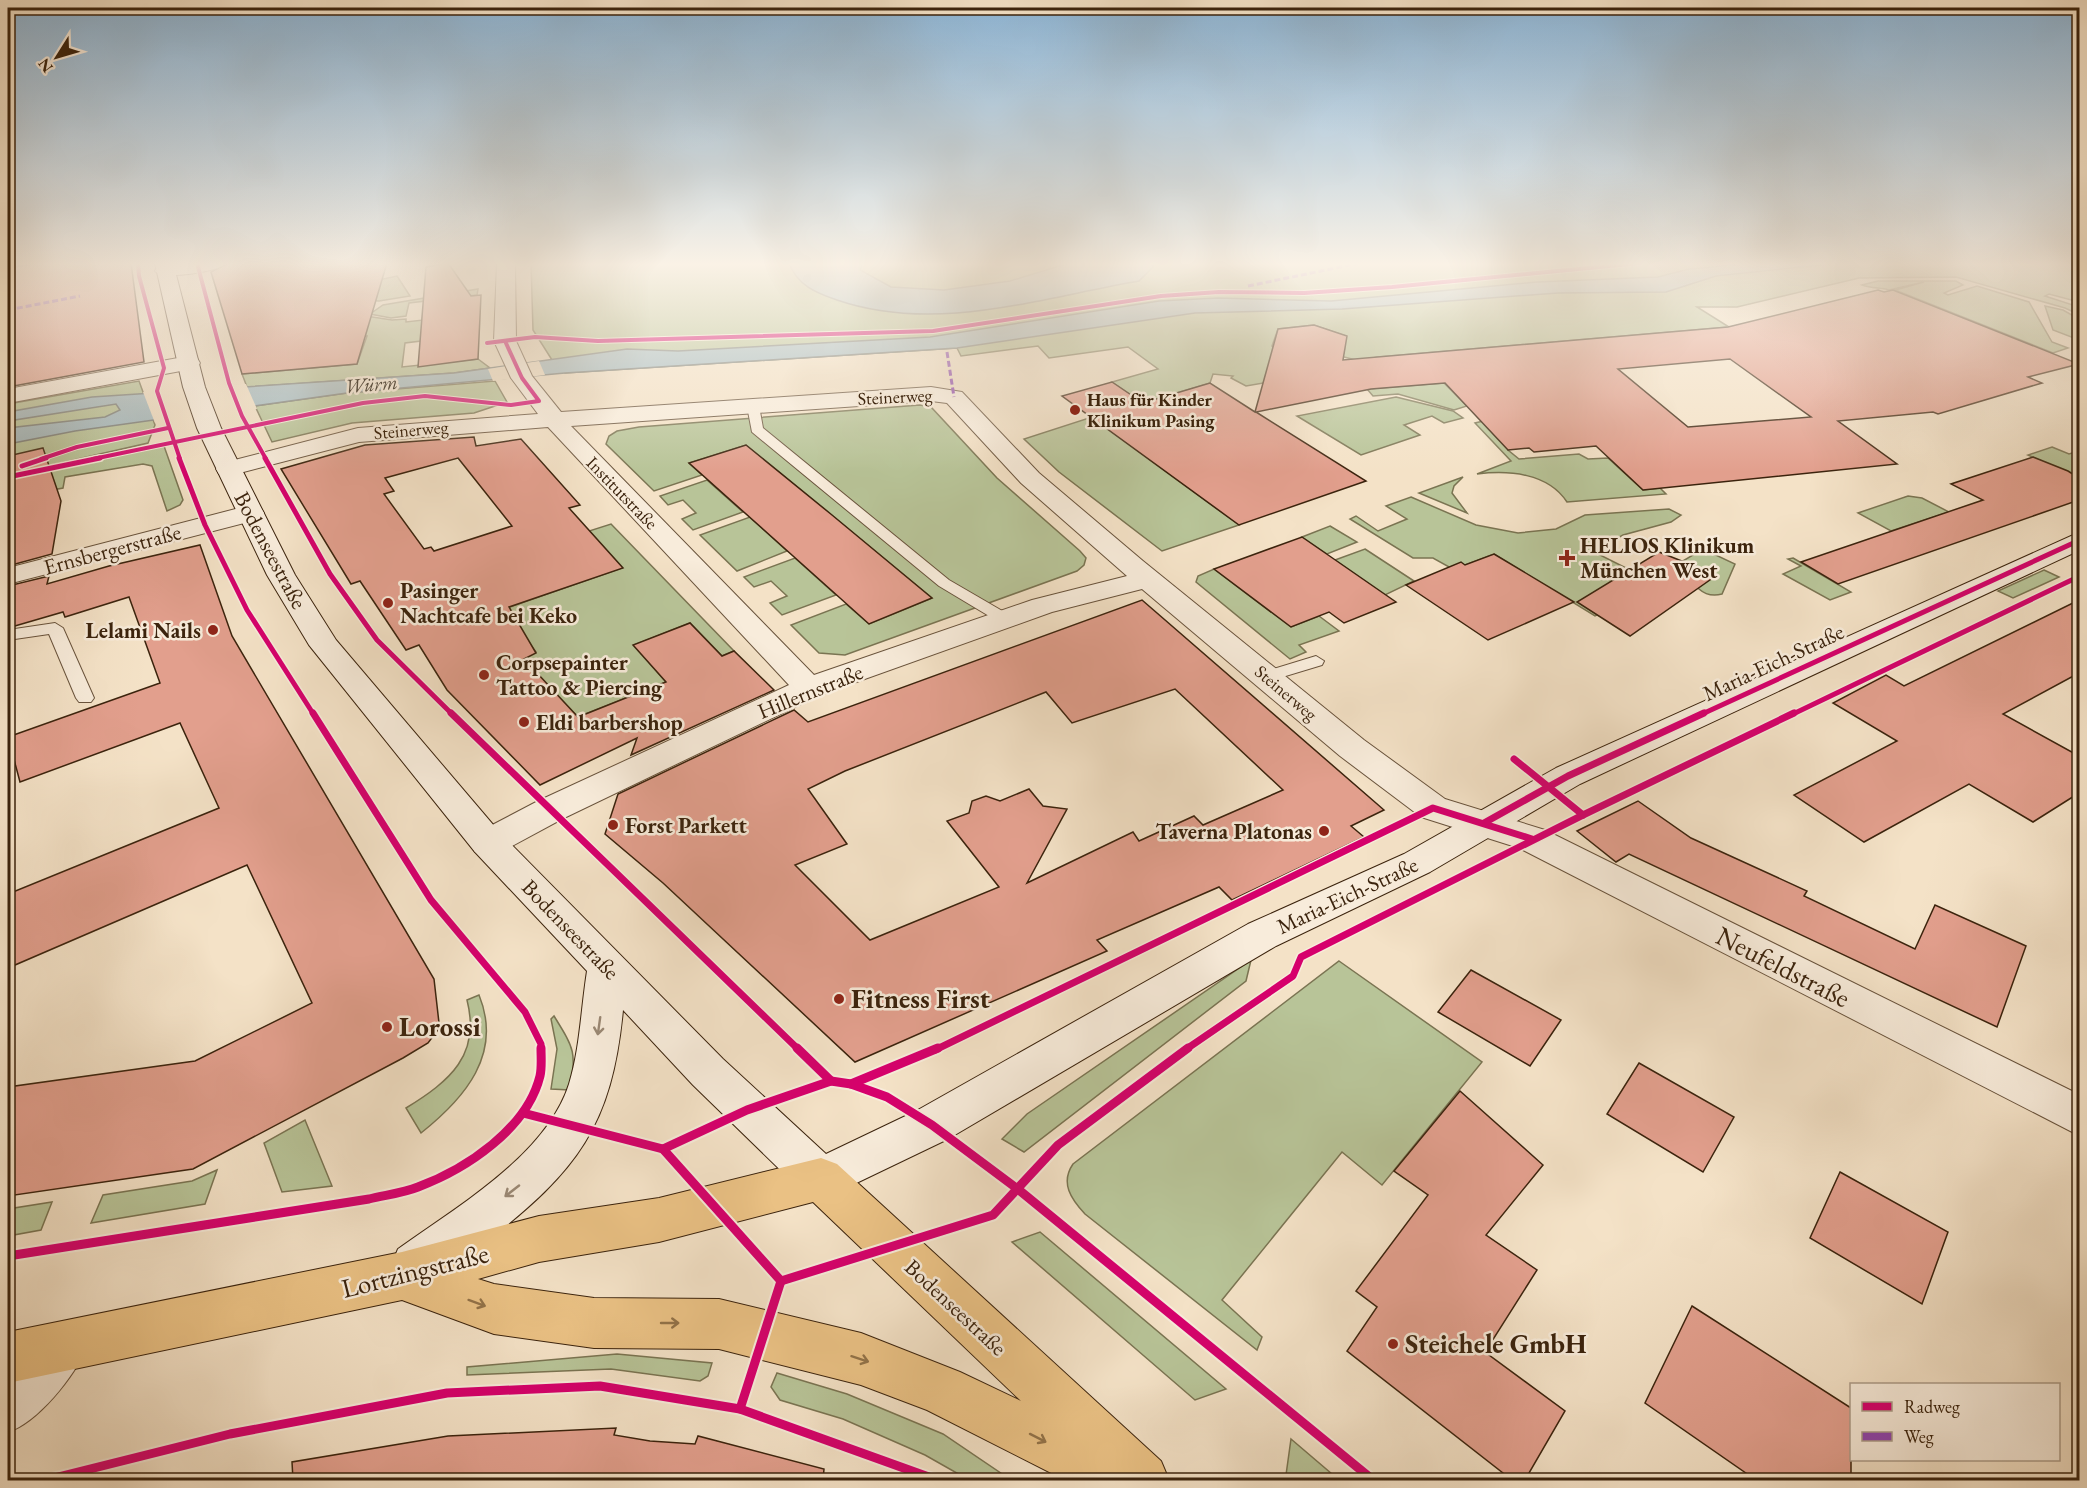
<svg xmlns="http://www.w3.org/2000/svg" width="2087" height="1488" font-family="'EB Garamond',serif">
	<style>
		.green { fill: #b8c498; stroke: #7a7452; stroke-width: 1.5 }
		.water { fill: #a2bac1; stroke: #797e79; stroke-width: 1.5 }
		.pier { fill: #f4e2c7 }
		.building { fill: #e29f8d; stroke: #3b230d; stroke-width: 1.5; fill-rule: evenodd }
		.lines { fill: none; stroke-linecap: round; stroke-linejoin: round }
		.lane-casing { stroke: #69533c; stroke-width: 2 }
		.street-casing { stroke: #69533c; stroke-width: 2 }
		.secondary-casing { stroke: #3b230d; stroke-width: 2 }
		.primary-casing { stroke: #3b230d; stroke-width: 2 }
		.lane { fill: #f8ecdb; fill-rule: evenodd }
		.street { fill: #f8ecdb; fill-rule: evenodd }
		.secondary { fill: #f8ecdb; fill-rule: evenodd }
		.primary { fill: #eac184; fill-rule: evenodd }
		.quiet { stroke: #8e44ad; stroke-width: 3; stroke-dasharray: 6 3; stroke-linecap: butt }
		.cycleway-far3-casing { stroke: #f8ecdb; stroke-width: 6 }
		.cycleway-far2-casing { stroke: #f8ecdb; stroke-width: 8 }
		.cycleway-far1-casing { stroke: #f8ecdb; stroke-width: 10 }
		.cycleway-casing { stroke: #f8ecdb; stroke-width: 13 }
		.cycleway-far3 { stroke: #d6006c; stroke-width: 4 }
		.cycleway-far2 { stroke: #d6006c; stroke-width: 5 }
		.cycleway-far1 { stroke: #d6006c; stroke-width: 7 }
		.cycleway { stroke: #d6006c; stroke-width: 9 }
		.oneway { stroke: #9a8874 }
		.oneway2 { stroke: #927248 }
		.poi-dot { fill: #8f2418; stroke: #f8ecdb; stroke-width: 2 }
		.labels { text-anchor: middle; stroke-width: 5; stroke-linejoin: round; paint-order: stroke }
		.far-street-label { font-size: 18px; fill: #3b230d; stroke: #f8ecdb }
		.far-poi-label { font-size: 18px; font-weight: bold; fill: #3b230d; stroke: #f8ecdb; text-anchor: start }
		.far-water-label { font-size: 20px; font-style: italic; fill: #5a5043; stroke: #f8ecdb }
		.poi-label { font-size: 22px; font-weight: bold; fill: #3b230d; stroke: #f8ecdb; text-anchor: start }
		.street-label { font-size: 22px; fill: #3b230d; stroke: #f8ecdb }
		.near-street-label { font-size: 27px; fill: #3b230d; stroke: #f8ecdb }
		.near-poi-label { font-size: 27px; font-weight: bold; fill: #3b230d; stroke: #f8ecdb; text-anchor: start }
	</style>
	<rect width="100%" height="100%" fill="#f4e2c7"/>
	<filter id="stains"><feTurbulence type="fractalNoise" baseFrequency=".00333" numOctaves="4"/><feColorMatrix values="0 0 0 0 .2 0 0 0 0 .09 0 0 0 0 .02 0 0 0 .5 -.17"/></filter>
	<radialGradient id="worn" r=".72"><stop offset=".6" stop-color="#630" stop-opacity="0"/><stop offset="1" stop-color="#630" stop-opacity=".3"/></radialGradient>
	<g class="green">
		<polygon points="531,263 2079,263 2079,285 2073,288 2079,291 2079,302 2049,294 2045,296 2079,307 2080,315 2065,308 1956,277 1859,278 1737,307 1697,307 1729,327 1377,357 1360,361 1332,354 1344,353 1346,336 1314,325 1278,329 1272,346 1305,357 1321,373 1246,386 1231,378 1233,376 1213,374 1210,383 1143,403 1112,382 1158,369 1128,347 1049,358 1038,346 961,356 957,348 565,373 552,360 533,330"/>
		<polygon points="397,276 410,296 379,301 365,300 355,285"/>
		<path d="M1878 281H1956L1963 285 1944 293 1948 295 1977 286 2029 302 2052 342 2068 348 2053 353 1895 290 1924 282 1889 290C1881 287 1873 289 1862 285Z"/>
		<polygon points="478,289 477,295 409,303 406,316 391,318 370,314 383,305"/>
		<polygon points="2045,306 2063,310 2079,319 2079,340 2053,330"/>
		<polygon points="366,316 392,320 406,319 406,322 423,320 421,341 405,343 402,367 478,359 490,368 454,373 247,387 242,374 357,364 367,336 359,336"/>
		<polygon points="139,381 155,425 148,443 8,475 8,404"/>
		<polygon points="495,381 507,402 474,413 352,423 272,442 255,406 347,393"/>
		<polygon points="1444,383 1467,406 1454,410 1398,394 1373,396 1367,389"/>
		<polygon points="1396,397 1453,411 1463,418 1444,423 1432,416 1404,425 1420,435 1361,455 1297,416"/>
		<polygon points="920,405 931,407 997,478 1080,551 1086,558 1084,565 1077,571 845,655 819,653 791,625 846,604 869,624 932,598 746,445 689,463 702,475 654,491 606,444 609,436 617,431 639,427"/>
		<path d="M1533 409 1508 450 1519 459 1579 454 1588 459 1608 458 1643 490 1660 488 1666 494 1567 502C1548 473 1509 470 1477 474L1511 461 1475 423Z"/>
		<polygon points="1092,417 1239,525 1162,551 1059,472 1024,439"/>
		<polygon points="164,446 183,500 180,505 167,511 152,466 143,464 65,477 63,488 8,498 8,477"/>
		<polygon points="2052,447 2069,454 2079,451 2079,478 2028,455"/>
		<polygon points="1463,477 1454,486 1452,493 1467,513 1419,493"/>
		<polygon points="707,480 743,512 693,530 682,519 696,513 683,500 668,505 660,496"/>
		<polygon points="1908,496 1922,498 1949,512 1891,531 1858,513"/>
		<polygon points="1411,497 1476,525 1518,533 1556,529 1585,515 1669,509 1681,515 1671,522 1623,535 1594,552 1630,570 1627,601 1595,616 1494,554 1465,565 1449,567 1433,558 1413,558 1350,519 1356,516 1378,531 1407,519 1386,506"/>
		<polygon points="750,517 787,551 737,571 700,535"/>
		<polygon points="611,524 734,651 722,656 690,623 634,645 666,682 578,717 521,660 536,652 504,609 622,568 589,531"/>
		<polygon points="1330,526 1357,542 1327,554 1302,537"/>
		<polygon points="1365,549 1414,581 1385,595 1335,560"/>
		<path d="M1703 549 1735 564 1722 594C1699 600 1691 579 1681 562Z"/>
		<polygon points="795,558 836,595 782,615 770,603 787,596 771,581 754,587 744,577"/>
		<polygon points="1793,558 1851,592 1830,600 1783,574 1801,566 1788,559"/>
		<polygon points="1214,569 1291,627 1319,616 1339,631 1299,645 1306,652 1290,659 1196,582 1198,576"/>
		<polygon points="2044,570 2059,577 2013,598 1998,591"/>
		<polygon points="1251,960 1246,981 1024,1152 1002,1139 1027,1114"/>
		<path d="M1339 961 1482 1062 1382 1185 1342 1152 1222 1300 1262 1337 1257 1350 1085 1214C1071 1199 1060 1183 1073 1164Z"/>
		<path d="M479 995C503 1054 465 1098 421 1133L406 1108C450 1081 481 1055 467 1000Z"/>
		<path d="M554 1016C575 1050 576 1051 570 1090L551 1089 557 1049 551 1019Z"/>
		<polygon points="305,1120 332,1186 282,1192 264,1143"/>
		<polygon points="217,1170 205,1204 91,1223 103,1195 192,1181"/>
		<polygon points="52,1202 41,1230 8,1236 8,1209"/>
		<polygon points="1040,1232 1226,1389 1195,1400 1012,1242"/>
		<polygon points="617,1354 712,1363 708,1376 700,1381 611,1369 467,1375 467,1367"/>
		<polygon points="777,1373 847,1394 943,1434 1011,1480 969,1480 925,1455 843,1419 780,1400 771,1387"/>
		<polygon points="1291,1439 1339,1480 1292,1480 1286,1475"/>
	</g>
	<g class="water">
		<path d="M789 263H863L860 270 891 287 944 290 1010 281 1069 263H1152L1153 267 1139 281C1040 298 936 334 837 300 816 293 797 285 789 263Z"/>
		<polygon points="1758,263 1841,263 1716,276 1666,292 1558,293 1342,309 1195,313 957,348 565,373 347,393 75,431 8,444 8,428 105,417 120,410 116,404 8,421 8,412 92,397 454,373 627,349 678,351 930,337 1159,301 1218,298 1331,301 1537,282 1658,277 1689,269"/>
	</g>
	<g class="pier">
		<polygon points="539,361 545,375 493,381 488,369"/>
		<polygon points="246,384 257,409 155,423 143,392"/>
	</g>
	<g class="building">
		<polygon points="39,263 131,263 144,362 8,387 8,268"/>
		<polygon points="228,263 387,263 357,364 242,374 211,272"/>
		<polygon points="448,263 471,296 481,295 478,359 418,367 426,267"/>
		<path d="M1878 290 1884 292 1893 290 2079 364 2028 377 2042 383 1938 414 1933 412 1838 421 1897 464 1643 490 1596 446 1534 452 1529 448 1508 450 1445 383 1371 389 1256 412 1366 481 1239 525 1062 396 1112 382 1143 403 1210 383 1255 412 1278 329 1314 325 1347 336 1343 360 1728 327ZM1730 359 1811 417 1688 427 1618 369Z"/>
		<path d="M474 437 476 446 521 439 580 505 569 508 623 568 509 607 536 653 524 659 578 717 666 682 633 645 690 623 722 656 734 651 774 690 631 755 637 738 540 785 447 690 419 645 406 650 360 581 351 584 281 469 365 445ZM458 458 512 526 434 551 431 547 424 549 384 494 394 491 385 478Z"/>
		<polygon points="746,445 832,515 932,598 869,624 689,463"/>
		<polygon points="43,448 61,501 52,554 8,566 8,456"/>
		<polygon points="2033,457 2068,471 2079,478 2079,500 1838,584 1801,562 1983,500 1951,484"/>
		<polygon points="1302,537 1331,557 1396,602 1344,623 1329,612 1291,627 1214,569"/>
		<polygon points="200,545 232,636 434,979 439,1023 437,1031 428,1043 403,1058 193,1169 8,1196 8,1087 195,1061 312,1003 247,865 8,968 8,894 219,808 180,723 20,782 8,737 160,683 129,597 65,617 63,612 8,628 8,586 49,576 47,584 109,566"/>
		<polygon points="1659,552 1717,575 1630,636 1577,602"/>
		<polygon points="1494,554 1574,602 1488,640 1406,585 1461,562 1465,565"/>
		<path d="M1142 600 1384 810 1351 826 1364 837 1232 900 1219 887 1097 940 1107 951 855 1062 663 883 605 834 618 794 794 710 808 722ZM1175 689 1283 790 1203 825 1194 816 1139 841 1133 832 1027 883 1067 809 1043 806 1029 789 1000 801 986 796 972 801 969 813 947 821 999 887 870 940 795 865 847 844 808 789 845 771 1046 692 1072 723Z"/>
		<polygon points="2079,600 2079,673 2003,714 2079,756 2079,793 2033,822 1969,784 1864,842 1794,795 1897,741 1833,703 1886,675 1904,686"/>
		<polygon points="1638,801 1691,838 1807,891 1804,896 1915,949 1935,905 2026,946 1997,1027 1629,854 1616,862 1577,831"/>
		<polygon points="1471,970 1561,1020 1530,1066 1438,1012"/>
		<polygon points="1639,1063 1734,1117 1703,1172 1607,1114"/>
		<polygon points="1460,1091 1543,1165 1486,1235 1537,1270 1485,1352 1565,1411 1525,1480 1512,1480 1347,1351 1377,1307 1356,1291 1428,1195 1394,1171"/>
		<polygon points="1840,1172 1948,1232 1922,1304 1810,1238"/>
		<polygon points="1692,1306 1851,1408 1851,1480 1756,1480 1645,1403"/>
		<polygon points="616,1428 614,1435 650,1441 695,1444 698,1436 824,1469 823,1480 293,1480 292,1462 448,1436"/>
	</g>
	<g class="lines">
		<defs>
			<g id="lane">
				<polygon points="753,402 759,406 763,428 949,580 1011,616 1013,619 1011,622 999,622 939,586 752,432 747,406"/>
				<polygon points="55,623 63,628 94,698 91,702 79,702 76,698 49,634 8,640 8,630"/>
				<polygon points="1316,656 1324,661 1322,665 1266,682 1258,677 1260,673"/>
			</g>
			<g id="street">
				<path d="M177 263H226C220 272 161 280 155 271L157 267Z"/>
				<path d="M497 263H515L516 341 532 376 561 412 931 387 962 392 1039 473 1143 561 1364 740 1445 799 1545 830 2080 1095V1136L1519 848 1421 817 1340 756 1142 589 1052 612 820 695 562 819 501 852 488 856 475 852 470 843 475 834 538 801 789 685 548 427 359 442 228 476 219 474 216 469 219 464 358 428 538 414 511 378 494 341ZM931 401 947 403 1021 483 1127 576 1032 600 814 675 571 426Z"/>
				<polygon points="189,356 197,358 200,363 197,368 8,403 8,389"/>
				<polygon points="251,505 260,507 264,513 260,519 8,584 8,568"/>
				<path d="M61 1323 79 1330 86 1348C75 1376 37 1423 8 1432V1368L43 1330Z"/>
			</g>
			<path id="secondary" d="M155 263H173L205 387 221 428 295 575 336 640 501 834 723 1059 826 1154 916 1111 1248 924 1404 854 1556 768 2080 532V550L1580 784 1430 872 1276 946 948 1139 821 1200 805 1194 693 1085 623 1010C612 1126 577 1171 487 1241 464 1259 442 1279 415 1289L398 1283 391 1266 398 1249C456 1207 546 1156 569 1084 580 1048 581 1009 587 971L475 852 309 645 267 575 197 428 183 387Z"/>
			<path id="primary" d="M821 1158 837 1164 1161 1461 1169 1480H1065L927 1410 861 1385 719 1349 594 1348 494 1334 402 1300 8 1383V1332L402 1252 539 1216 659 1198ZM813 1202 1021 1401 960 1372 861 1333 719 1299 594 1298 494 1284 478 1279 539 1262 659 1242Z"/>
		</defs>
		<use href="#lane" class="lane-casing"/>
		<use href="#street" class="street-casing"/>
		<use href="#secondary" class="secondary-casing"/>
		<use href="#primary" class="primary-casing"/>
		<use href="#lane" class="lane"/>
		<use href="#street" class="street"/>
		<use href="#secondary" class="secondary"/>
		<use href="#primary" class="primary"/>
		<g class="quiet">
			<polyline points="1248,286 1360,263"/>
			<polyline points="8,310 80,296"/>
			<polyline points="947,352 954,397"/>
		</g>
		<defs>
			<g id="cycleway-far3">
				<polyline points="138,263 139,276 164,368 157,391 180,459"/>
				<polyline points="197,263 229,383 242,416 266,459"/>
				<polyline points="487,343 535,337 598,341 933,331 1161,296 1219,292 1304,293 1392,287 1640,263"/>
				<polyline points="41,459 77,447 168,428"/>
				<polyline points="93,459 363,403 425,396 511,405 539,401 522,378 505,341"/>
			</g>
			<g id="cycleway-far2">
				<polyline points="179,458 205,525 247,610 314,715"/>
				<polyline points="265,458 330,574 377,640 453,715"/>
				<polyline points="22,466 46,458"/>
				<polyline points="8,477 100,458"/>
				<polyline points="1700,715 2080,540"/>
				<polyline points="1791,715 2080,576"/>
			</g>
			<g id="cycleway-far1">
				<polyline points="313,713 431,900 525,1012 541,1044 541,1050"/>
				<polyline points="451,713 799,1050"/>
				<polyline points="1514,759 1583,815"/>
				<polyline points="1484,823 1568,776 1704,713"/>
				<polyline points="935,1050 1433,808 1532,839"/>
				<polyline points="1185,1050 1293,976 1301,957 1583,815 1794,713"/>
			</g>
			<g id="cycleway">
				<polyline points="797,1048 831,1081"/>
				<polyline points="851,1084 938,1048"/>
				<polyline points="523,1113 663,1149 781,1281"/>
				<polyline points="663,1149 747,1110 831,1081 851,1084 887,1097 932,1125 1019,1190 1373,1480"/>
				<path d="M8 1256 369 1199C385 1195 403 1193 418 1187 466 1169 527 1129 540 1076 542 1068 541 1057 541 1048"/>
				<polyline points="781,1281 993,1215 1058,1145 1188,1048"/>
				<polyline points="740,1409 781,1281"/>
				<polyline points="46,1480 230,1434 447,1393 600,1386 740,1409 937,1480"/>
			</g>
		</defs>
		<use href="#cycleway-far3" class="cycleway-far3-casing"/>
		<use href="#cycleway-far2" class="cycleway-far2-casing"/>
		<use href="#cycleway-far1" class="cycleway-far1-casing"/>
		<use href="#cycleway" class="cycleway-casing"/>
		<use href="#cycleway-far3" class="cycleway-far3"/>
		<use href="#cycleway-far2" class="cycleway-far2"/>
		<use href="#cycleway-far1" class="cycleway-far1"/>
		<use href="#cycleway" class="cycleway"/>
	</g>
	<defs><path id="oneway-shaft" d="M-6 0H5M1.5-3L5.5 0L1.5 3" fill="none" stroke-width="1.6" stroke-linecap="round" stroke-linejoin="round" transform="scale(1.5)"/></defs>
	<g class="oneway">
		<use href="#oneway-shaft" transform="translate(599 1026) rotate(98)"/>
		<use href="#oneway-shaft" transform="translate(512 1191) rotate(142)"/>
	</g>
	<g class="oneway2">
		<use href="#oneway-shaft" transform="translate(477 1303) rotate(20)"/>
		<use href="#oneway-shaft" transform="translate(670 1323)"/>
		<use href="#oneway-shaft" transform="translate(860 1359) rotate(18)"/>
		<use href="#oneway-shaft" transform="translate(1038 1438) rotate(27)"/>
	</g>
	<linearGradient id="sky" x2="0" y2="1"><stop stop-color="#8cb6d8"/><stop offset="0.56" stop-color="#faf2e6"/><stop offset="1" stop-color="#faf2e6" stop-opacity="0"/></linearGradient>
	<rect width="2087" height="472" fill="url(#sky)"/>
	<g class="poi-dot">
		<circle cx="1075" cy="410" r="6"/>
		<path d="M1564 549h6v6h6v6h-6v6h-6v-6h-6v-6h6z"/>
		<circle cx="388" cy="603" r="6"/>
		<circle cx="213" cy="630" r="6"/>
		<circle cx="484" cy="675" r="6"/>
		<circle cx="524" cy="722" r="6"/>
		<circle cx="613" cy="825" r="6"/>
		<circle cx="1324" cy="831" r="6"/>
		<circle cx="839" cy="999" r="6"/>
		<circle cx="387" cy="1027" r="6"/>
		<circle cx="1393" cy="1344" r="6"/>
	</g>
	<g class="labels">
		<g class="far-street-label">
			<text transform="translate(895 397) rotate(-3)" y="6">Steinerweg</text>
			<text transform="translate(411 430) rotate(-5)" y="6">Steinerweg</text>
			<text transform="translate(622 493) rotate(46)" y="6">Institutstraße</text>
			<text transform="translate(1286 693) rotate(40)" y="6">Steinerweg</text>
		</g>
		<g class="far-poi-label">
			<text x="1087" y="406">Haus für Kinder<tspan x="1087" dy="21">Klinikum Pasing</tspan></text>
		</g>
		<g class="far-water-label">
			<text transform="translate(371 384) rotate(-5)" y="7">Würm</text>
		</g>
		<g class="poi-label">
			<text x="1580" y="553">HELIOS Klinikum<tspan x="1580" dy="25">München West</tspan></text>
			<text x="400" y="598">Pasinger<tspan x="400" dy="25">Nachtcafe bei Keko</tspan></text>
			<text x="201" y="638" text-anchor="end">Lelami Nails</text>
			<text x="496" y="670">Corpsepainter<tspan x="496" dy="25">Tattoo &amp; Piercing</tspan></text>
			<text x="536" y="730">Eldi barbershop</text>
			<text x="625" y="833">Forst Parkett</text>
			<text x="1312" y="839" text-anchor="end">Taverna Platonas</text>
		</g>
		<g class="street-label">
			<text transform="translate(112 549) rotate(-15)" y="8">Ernsbergerstraße</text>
			<text transform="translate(271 550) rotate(62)" y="8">Bodenseestraße</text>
			<text transform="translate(1773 662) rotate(-25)" y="8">Maria-Eich-Straße</text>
			<text transform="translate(810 691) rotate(-22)" y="8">Hillernstraße</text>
			<text transform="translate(1347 895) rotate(-25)" y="8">Maria-Eich-Straße</text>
			<text transform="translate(571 929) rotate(46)" y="8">Bodenseestraße</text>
			<text transform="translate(956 1307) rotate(43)" y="8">Bodenseestraße</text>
		</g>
		<g class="near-street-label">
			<text transform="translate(1783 967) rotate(27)" y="9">Neufeldstraße</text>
			<text transform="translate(415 1271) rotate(-14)" y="9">Lortzingstraße</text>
		</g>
		<g class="near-poi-label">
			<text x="851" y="1008">Fitness First</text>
			<text x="399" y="1036">Lorossi</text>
			<text x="1405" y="1353">Steichele GmbH</text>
		</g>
	</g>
	<rect width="2087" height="1488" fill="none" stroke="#f4e2c7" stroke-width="30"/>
	<rect x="9" y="9" width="2069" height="1470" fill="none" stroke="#3b230d" stroke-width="3"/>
	<rect x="15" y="15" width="2057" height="1458" fill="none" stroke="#3b230d" stroke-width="1.5"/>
	<rect x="1850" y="1383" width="210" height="78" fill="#f8ecdb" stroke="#ac9c89" stroke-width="1.5"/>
	<rect x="1862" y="1402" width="30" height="9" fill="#d6006c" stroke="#ac9c89" stroke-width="1.5"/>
	<text x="1904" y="1413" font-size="18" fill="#3b230d">Radweg</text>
	<rect x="1862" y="1432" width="30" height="9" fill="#8e44ad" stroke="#ac9c89" stroke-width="1.5"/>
	<text x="1904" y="1443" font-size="18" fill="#3b230d">Weg</text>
	<g transform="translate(57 57) rotate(233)" stroke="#f8ecdb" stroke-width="4.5" paint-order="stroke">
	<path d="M0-4.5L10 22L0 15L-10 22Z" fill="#3b230d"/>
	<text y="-9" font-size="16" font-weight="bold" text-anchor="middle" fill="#3b230d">N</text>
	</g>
	<rect width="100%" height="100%" filter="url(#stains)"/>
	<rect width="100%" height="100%" fill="url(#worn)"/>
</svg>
